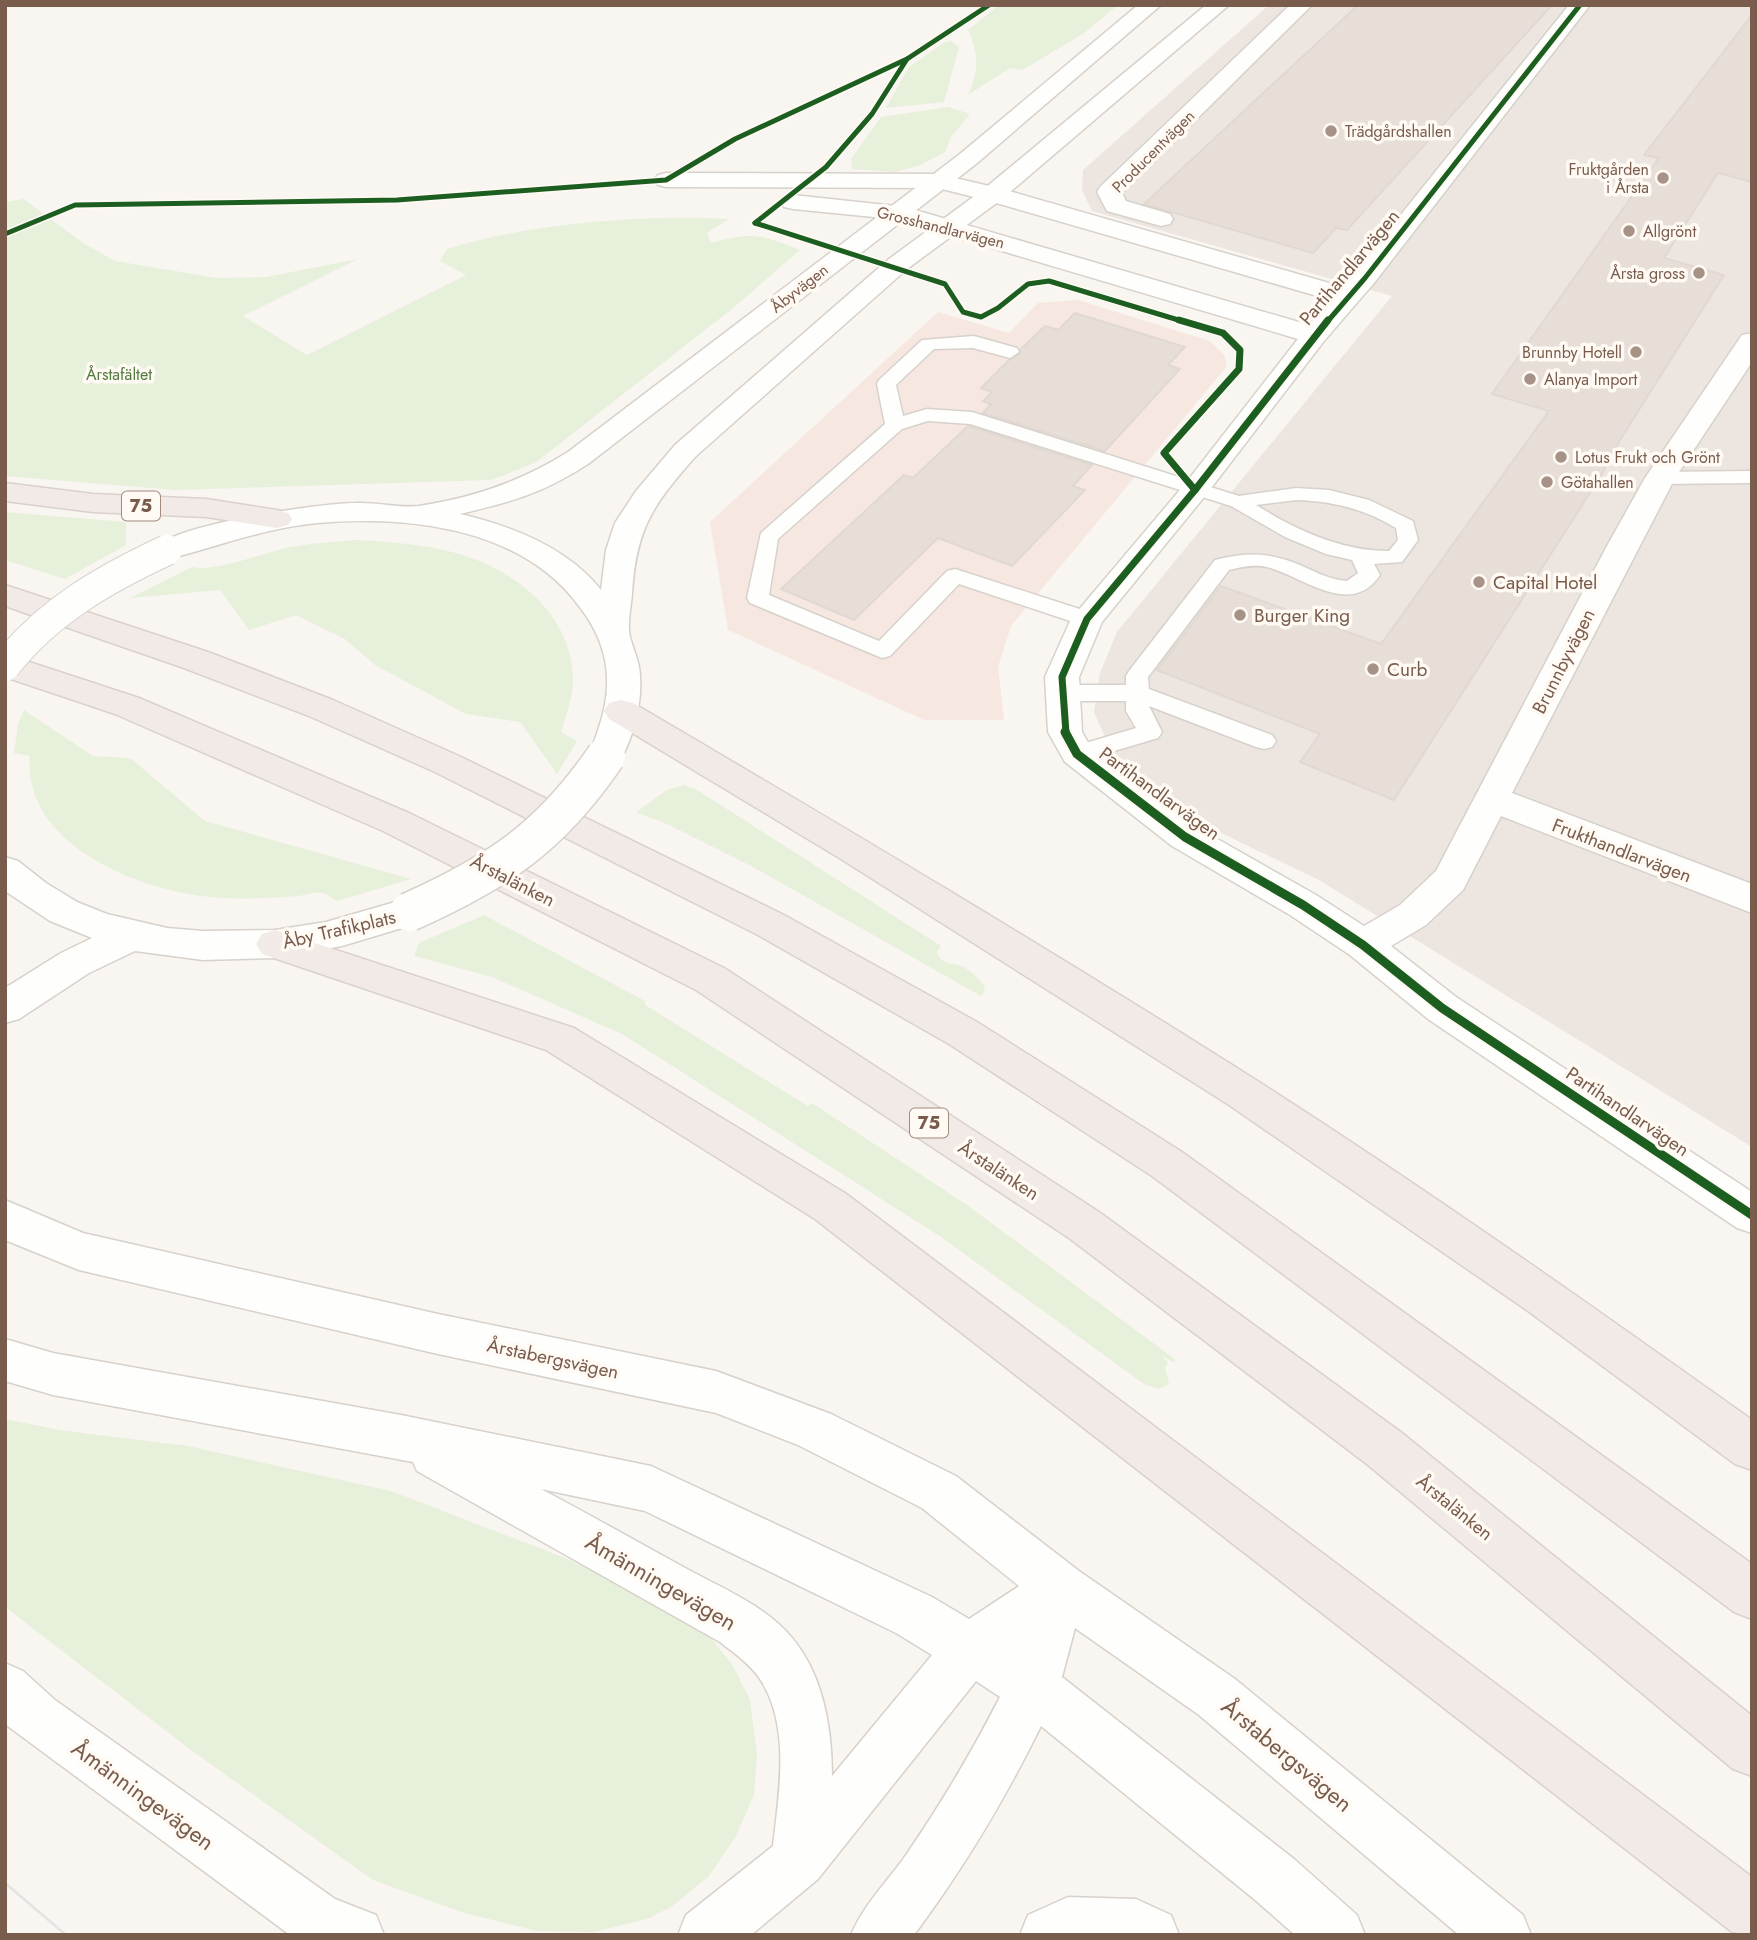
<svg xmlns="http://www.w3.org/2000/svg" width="1757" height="1940" font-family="Jost,sans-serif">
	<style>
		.commercial { fill: #f6e8e1 }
		.industrial { fill: #ede5e0 }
		.green { fill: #e7f0db }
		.building { fill: #e6ded7; stroke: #e2d8d2; stroke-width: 2 }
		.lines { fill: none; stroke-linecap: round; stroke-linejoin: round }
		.service-casing { stroke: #d7d1cb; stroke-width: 3 }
		.minor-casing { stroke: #d7d1cb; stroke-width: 3 }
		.tertiary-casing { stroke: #d7d1cb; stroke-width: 3 }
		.motorway-casing { stroke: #dad1cc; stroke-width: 3 }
		.service { fill: #fefefd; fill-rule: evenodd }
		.minor { fill: #fefefd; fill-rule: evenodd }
		.tertiary { fill: #fefefd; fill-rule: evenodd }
		.motorway { fill: #f2eae7; fill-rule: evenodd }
		.tram { stroke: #e6e3e7; stroke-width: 2.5 }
		.tertiary-bridge-far1-casing { stroke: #d7d1cb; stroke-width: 32; stroke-linecap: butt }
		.tertiary-bridge-casing { stroke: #d7d1cb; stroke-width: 41; stroke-linecap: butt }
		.tertiary-bridge-far1 { stroke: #fefefd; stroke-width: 30 }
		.tertiary-bridge { stroke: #fefefd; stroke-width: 38 }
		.cycleway-far2-casing { stroke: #fffaf3; stroke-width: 8 }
		.cycleway-far1-casing { stroke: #fffaf3; stroke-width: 10 }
		.cycleway-casing { stroke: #fffaf3; stroke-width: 13 }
		.cycleway-far2 { stroke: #1b5e20; stroke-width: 5 }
		.cycleway-far1 { stroke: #1b5e20; stroke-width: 7 }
		.cycleway { stroke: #1b5e20; stroke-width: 9 }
		.poi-dot { fill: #a69286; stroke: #fffaf3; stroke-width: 2.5 }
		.labels { text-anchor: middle; stroke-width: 7; stroke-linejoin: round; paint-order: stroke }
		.far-poi-label { font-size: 16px; fill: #7a5c4d; stroke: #fffaf3; text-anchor: start }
		.far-street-label { font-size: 16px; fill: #7a5c4d; stroke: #fffaf3 }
		.far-park-label { font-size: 16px; fill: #537a41; stroke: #fffaf3 }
		.shield { fill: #fffaf3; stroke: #a28b7f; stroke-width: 2 }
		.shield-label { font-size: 18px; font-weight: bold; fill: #7a5c4d }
		.street-label { font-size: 19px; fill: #7a5c4d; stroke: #fffaf3 }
		.poi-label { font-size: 19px; fill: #7a5c4d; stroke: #fffaf3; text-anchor: start }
		.near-street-label { font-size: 23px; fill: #7a5c4d; stroke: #fffaf3 }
	</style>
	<rect width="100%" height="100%" fill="#f9f5f0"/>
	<polygon class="commercial" points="1078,300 1210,341 1224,355 1227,366 1011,626 998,667 1004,720 924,720 728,630 710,522 938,312 1009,333 1038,303"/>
	<polygon class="industrial" points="1269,5 1752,5 1752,1147 1319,880 1215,830 1152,792 1114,757 1094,712 1100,673 1117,632 1392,296 1092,211 1082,190 1083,170"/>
	<g class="green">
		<path d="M999 5H1118L1083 34 1022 70 1010 68 968 95C979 71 979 53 968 30Z"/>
		<polygon points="951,41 959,47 944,102 886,108 909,67 945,42"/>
		<polygon points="948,107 970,114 951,137 945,152 921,165 895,172 852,169 851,159 881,117"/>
		<path d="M24 199 83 243 115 261 217 278 266 277 358 259 243 316 307 355 466 275 440 261 447 249C528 223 645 214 729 219L707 233 711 243C753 232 759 234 800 250L732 309 535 463 491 480 175 490 5 476V202Z"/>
		<polygon points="5,512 126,522 126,545 65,579 5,560"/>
		<path d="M356 540C389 542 421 544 452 552 512 567 572 613 573 679 573 698 566 715 561 732L577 741 557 774 520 722 466 714 375 665 345 639 296 615 249 630 220 590 130 598 192 567C213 573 265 552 291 547 313 543 334 542 356 540Z"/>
		<path d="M24 710 93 756 130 758 205 821 411 879 337 901C333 899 328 895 323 893 316 891 305 896 297 896 268 898 240 900 211 897 140 891 22 845 30 756L14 753 18 724Z"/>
		<path d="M684 785 697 790 941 946 937 952C942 968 957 961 967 969 973 973 980 980 985 986L983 994 981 996 753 867 667 824 636 812 667 790Z"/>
		<polygon points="484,915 645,1001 645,1005 808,1106 812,1103 967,1205 1176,1360 1173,1362 1162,1356 1168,1363 1165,1367 1169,1384 1158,1389 1144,1384 941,1237 622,1034 492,977 414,956 419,943"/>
		<polygon points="5,1419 59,1430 188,1446 391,1491 565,1558 648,1598 710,1637 732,1664 750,1700 757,1753 754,1795 736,1836 709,1876 671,1907 647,1919 594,1932 537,1931 464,1913 373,1880 187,1747 5,1607"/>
	</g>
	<g class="building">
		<polygon points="1358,5 1552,5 1347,230 1336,228 1313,253 1144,204"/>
		<polygon points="1752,15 1752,182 1718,173 1664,258 1724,275 1620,440 1602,474 1394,800 1300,762 1320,734 1157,670 1221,586 1381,644 1549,411 1492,394 1659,158 1644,155"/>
		<polygon points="1075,313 1185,347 1168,365 1180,369 1105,451 983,413 991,404 983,401 992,392 981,388 1009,360 1020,354 1021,349 1045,326 1058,330"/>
		<polygon points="968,426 1092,465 1073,486 1085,490 1012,566 938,538 854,620 781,589 904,475 913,478"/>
	</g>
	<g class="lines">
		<defs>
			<g id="service">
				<path d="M974 336 1017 348 1019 352 1010 358 973 348 934 349 896 385 903 416 927 409 972 412 1239 496 1296 488 1329 490 1369 500 1413 521 1418 540 1402 562 1374 564 1380 575C1351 619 1302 576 1267 567 1255 564 1241 567 1229 570L1148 677 1149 689 1272 735 1276 741 1272 747 1264 749 1256 747 1149 706 1162 732 1158 738 1077 762 1069 760 1065 754 1069 748 1136 728 1126 711V701H1063L1055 698 1052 693 1055 688 1063 685H1126V676L1129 671 1215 560C1246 552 1270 552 1300 565 1316 572 1330 580 1347 581L1358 573 1352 560 1326 554 1285 537 1231 506 970 424 928 421 902 429 778 539 769 595 879 641 947 571 955 569 1095 614 1098 619 1095 624H1079L959 584 890 656 882 658 750 603 747 598 761 533 885 424 877 384 879 380 922 340ZM1296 500C1332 501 1365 509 1396 528L1398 540 1389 551C1341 551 1296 530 1256 505Z"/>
				<polygon points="1752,471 1752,483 1660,484 1653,482 1650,478 1653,474 1660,472"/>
			</g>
			<g id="minor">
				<polygon points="1290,5 1312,5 1122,193 1126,201 1170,214 1173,219 1170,224 1161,226 1107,211 1097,192 1100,187"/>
				<polygon points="1569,5 1590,5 1374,283 1324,341 1205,496 1102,622 1079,677 1082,732 1090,746 1198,828 1316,895 1364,926 1400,905 1436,871 1607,546 1645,478 1742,335 1752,333 1752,362 1675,478 1512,793 1752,884 1752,913 1501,816 1463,890 1426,925 1391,946 1456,997 1752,1192 1752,1233 1737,1228 1428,1019 1350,955 1290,915 1172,846 1065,762 1048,732 1045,677 1071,619 1185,484 1298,339 894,219 793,209 784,207 781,202 784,197 793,195 905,207 1309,325 1331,300 986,200 938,188 666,187 658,185 654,180 658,175 666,173 938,174 1002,189 1343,287"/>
			</g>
			<g id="tertiary">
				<path d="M1138 5H1161L976 164 588 464C541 494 514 501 460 514 512 526 567 547 601 590L606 550 615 523 636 491 675 445 889 259 984 189 1206 5H1229L1002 199 907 269 695 457C653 505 636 528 632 594 631 606 628 619 629 631 630 642 637 655 639 667 644 698 634 738 618 764L606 768 594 764 589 756C597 733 607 709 607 684 608 655 597 629 579 606 521 527 407 515 317 523 264 528 217 547 167 559L156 557 152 550C169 525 321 503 356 503 376 502 399 508 419 506 473 498 522 481 568 452L960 154Z"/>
				<polygon points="5,857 18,861 46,883 77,902 107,914 167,928 203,931 275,930 326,922 409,898 422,902 428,912 422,922 342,946 275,958 203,960 135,951 89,973 19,1019 5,1023 5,988 61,953 92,938 50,921 5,891"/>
				<path d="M5 1200 83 1233 438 1314 716 1371 831 1414 956 1476 1079 1571 1235 1679 1523 1915 1531 1935H1459L1199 1715 1075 1628 1062 1677 1294 1859 1357 1915 1365 1935H1295L1254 1899 1041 1726C1004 1801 964 1868 914 1935H851C864 1904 887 1882 906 1855 941 1804 972 1752 1000 1697L976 1681 818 1879 751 1935H678L686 1915 773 1846C779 1793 791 1726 760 1679 750 1664 734 1653 720 1642L417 1471 413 1462 53 1395 5 1381V1339L53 1353 401 1415 651 1466 932 1597 969 1619 1019 1586 922 1508 798 1445 716 1413 438 1354 79 1270 5 1240ZM541 1489 645 1511 896 1633 932 1655 832 1776C832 1730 824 1677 793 1639 766 1606 724 1589 687 1569 638 1542 590 1515 541 1489Z"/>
				<polygon points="5,1663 23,1671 55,1700 335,1899 376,1915 384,1935 290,1935 5,1724"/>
				<polygon points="1068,1897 1136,1899 1171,1915 1179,1935 1020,1935 1028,1915"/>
			</g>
			<g id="motorway">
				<polygon points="5,483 93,494 206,499 277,510 288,513 292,519 288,525 277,528 206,517 93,512 5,501"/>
				<polygon points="5,585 208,652 333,700 459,756 784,915 977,1022 1182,1152 1752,1564 1752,1619 1734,1612 1152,1176 949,1044 758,935 435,772 309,716 184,668 5,606"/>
				<polygon points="5,654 139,698 409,813 724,968 1099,1212 1402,1433 1752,1716 1752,1776 1733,1769 1368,1465 1069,1238 696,990 383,831 115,714 5,677"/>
				<path d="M621 700 633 703C842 826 1051 950 1256 1080 1425 1188 1589 1304 1752 1420V1470L1735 1464 1528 1311 1229 1105 841 859 609 719 604 711 609 703Z"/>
				<polygon points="275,930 574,1028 845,1193 1752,1877 1752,1935 1732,1932 815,1219 546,1050 262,954 256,944 262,934"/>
			</g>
		</defs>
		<use href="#service" class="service-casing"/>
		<use href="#minor" class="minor-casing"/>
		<use href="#tertiary" class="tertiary-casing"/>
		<use href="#motorway" class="motorway-casing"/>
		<use href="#service" class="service"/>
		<use href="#minor" class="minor"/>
		<use href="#tertiary" class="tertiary"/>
		<use href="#motorway" class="motorway"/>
		<polyline class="tram" points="5,1883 66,1935"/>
		<defs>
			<path id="tertiary-bridge-far1" d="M5 666C48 611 105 579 167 550"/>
			<path id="tertiary-bridge" d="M409 912C498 872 550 838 606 756"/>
		</defs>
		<use href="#tertiary-bridge-far1" class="tertiary-bridge-far1-casing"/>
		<use href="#tertiary-bridge" class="tertiary-bridge-casing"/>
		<use href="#tertiary-bridge-far1" class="tertiary-bridge-far1"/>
		<use href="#tertiary-bridge" class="tertiary-bridge"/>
		<defs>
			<g id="cycleway-far2">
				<polyline points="755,223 945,284 963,312 981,317 998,308 1028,284 1049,281 1185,322"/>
				<polyline points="755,223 826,167 872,114 907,59 989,5"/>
				<polyline points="5,234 75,205 397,200 666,180 735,139 907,59"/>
				<polyline points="1327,322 1365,278 1580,5"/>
			</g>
			<g id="cycleway-far1">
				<polyline points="1179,320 1223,333 1240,350 1239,369 1164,453 1195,490"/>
				<polyline points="1066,733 1062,677 1087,619 1195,490 1328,320"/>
			</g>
			<polyline id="cycleway" points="1065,732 1077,754 1185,837 1303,905 1363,945 1442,1008 1752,1215"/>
		</defs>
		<use href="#cycleway-far2" class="cycleway-far2-casing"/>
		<use href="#cycleway-far1" class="cycleway-far1-casing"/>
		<use href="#cycleway" class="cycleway-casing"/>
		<use href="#cycleway-far2" class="cycleway-far2"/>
		<use href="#cycleway-far1" class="cycleway-far1"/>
		<use href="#cycleway" class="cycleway"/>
	</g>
	<g class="poi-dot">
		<circle cx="1331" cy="131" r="7"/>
		<circle cx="1663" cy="178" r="7"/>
		<circle cx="1629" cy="231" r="7"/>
		<circle cx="1699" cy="273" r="7"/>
		<circle cx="1636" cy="352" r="7"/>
		<circle cx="1530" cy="379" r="7"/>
		<circle cx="1561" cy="457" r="7"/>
		<circle cx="1547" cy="482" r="7"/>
		<circle cx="1479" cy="582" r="7"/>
		<circle cx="1240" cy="615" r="7"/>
		<circle cx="1373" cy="669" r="7"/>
	</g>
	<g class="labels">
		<g class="far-poi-label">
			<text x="1345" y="137">Trädgårdshallen</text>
			<text x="1649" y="175" text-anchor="end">Fruktgården<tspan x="1649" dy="18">i Årsta</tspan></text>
			<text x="1643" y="237">Allgrönt</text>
			<text x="1685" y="279" text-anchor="end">Årsta gross</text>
			<text x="1622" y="358" text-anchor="end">Brunnby Hotell</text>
			<text x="1544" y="385">Alanya Import</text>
			<text x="1575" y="463">Lotus Frukt och Grönt</text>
			<text x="1561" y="488">Götahallen</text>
		</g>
		<g class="far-street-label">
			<text transform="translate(1153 151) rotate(-45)" y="6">Producentvägen</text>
			<text transform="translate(941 227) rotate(14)" y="6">Grosshandlarvägen</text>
			<text transform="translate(799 288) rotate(-38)" y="6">Åbyvägen</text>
		</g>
		<g class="far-park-label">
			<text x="119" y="380">Årstafältet</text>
		</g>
		<g class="shield">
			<rect x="122" y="491.5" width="38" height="29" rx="5"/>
			<rect x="910" y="1108.5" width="38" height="29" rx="5"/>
		</g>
		<g class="shield-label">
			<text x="141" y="512">75</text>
			<text x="929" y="1129">75</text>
		</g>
		<g class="street-label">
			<text transform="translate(1349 267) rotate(-50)" y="7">Partihandlarvägen</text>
			<text transform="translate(1563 661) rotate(-63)" y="7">Brunnbyvägen</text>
			<text transform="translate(1160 793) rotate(36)" y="7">Partihandlarvägen</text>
			<text transform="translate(1622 850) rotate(21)" y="7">Frukthandlarvägen</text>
			<text transform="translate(513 880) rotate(27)" y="7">Årstalänken</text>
			<text transform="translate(339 929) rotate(-13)" y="7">Åby Trafikplats</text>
			<text transform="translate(1628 1111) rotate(34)" y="7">Partihandlarvägen</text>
			<text transform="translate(999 1170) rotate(33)" y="7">Årstalänken</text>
			<text transform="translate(553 1358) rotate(12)" y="7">Årstabergsvägen</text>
			<text transform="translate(1455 1507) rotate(39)" y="7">Årstalänken</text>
		</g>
		<g class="poi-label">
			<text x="1493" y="589">Capital Hotel</text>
			<text x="1254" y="622">Burger King</text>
			<text x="1387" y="676">Curb</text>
		</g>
		<g class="near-street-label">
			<text transform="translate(661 1582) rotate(30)" y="8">Åmänningevägen</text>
			<text transform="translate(1287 1755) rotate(40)" y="8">Årstabergsvägen</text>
			<text transform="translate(143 1795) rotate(36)" y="8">Åmänningevägen</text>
		</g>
	</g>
	<rect width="1757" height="1940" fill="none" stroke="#7a5c4d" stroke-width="14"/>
</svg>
